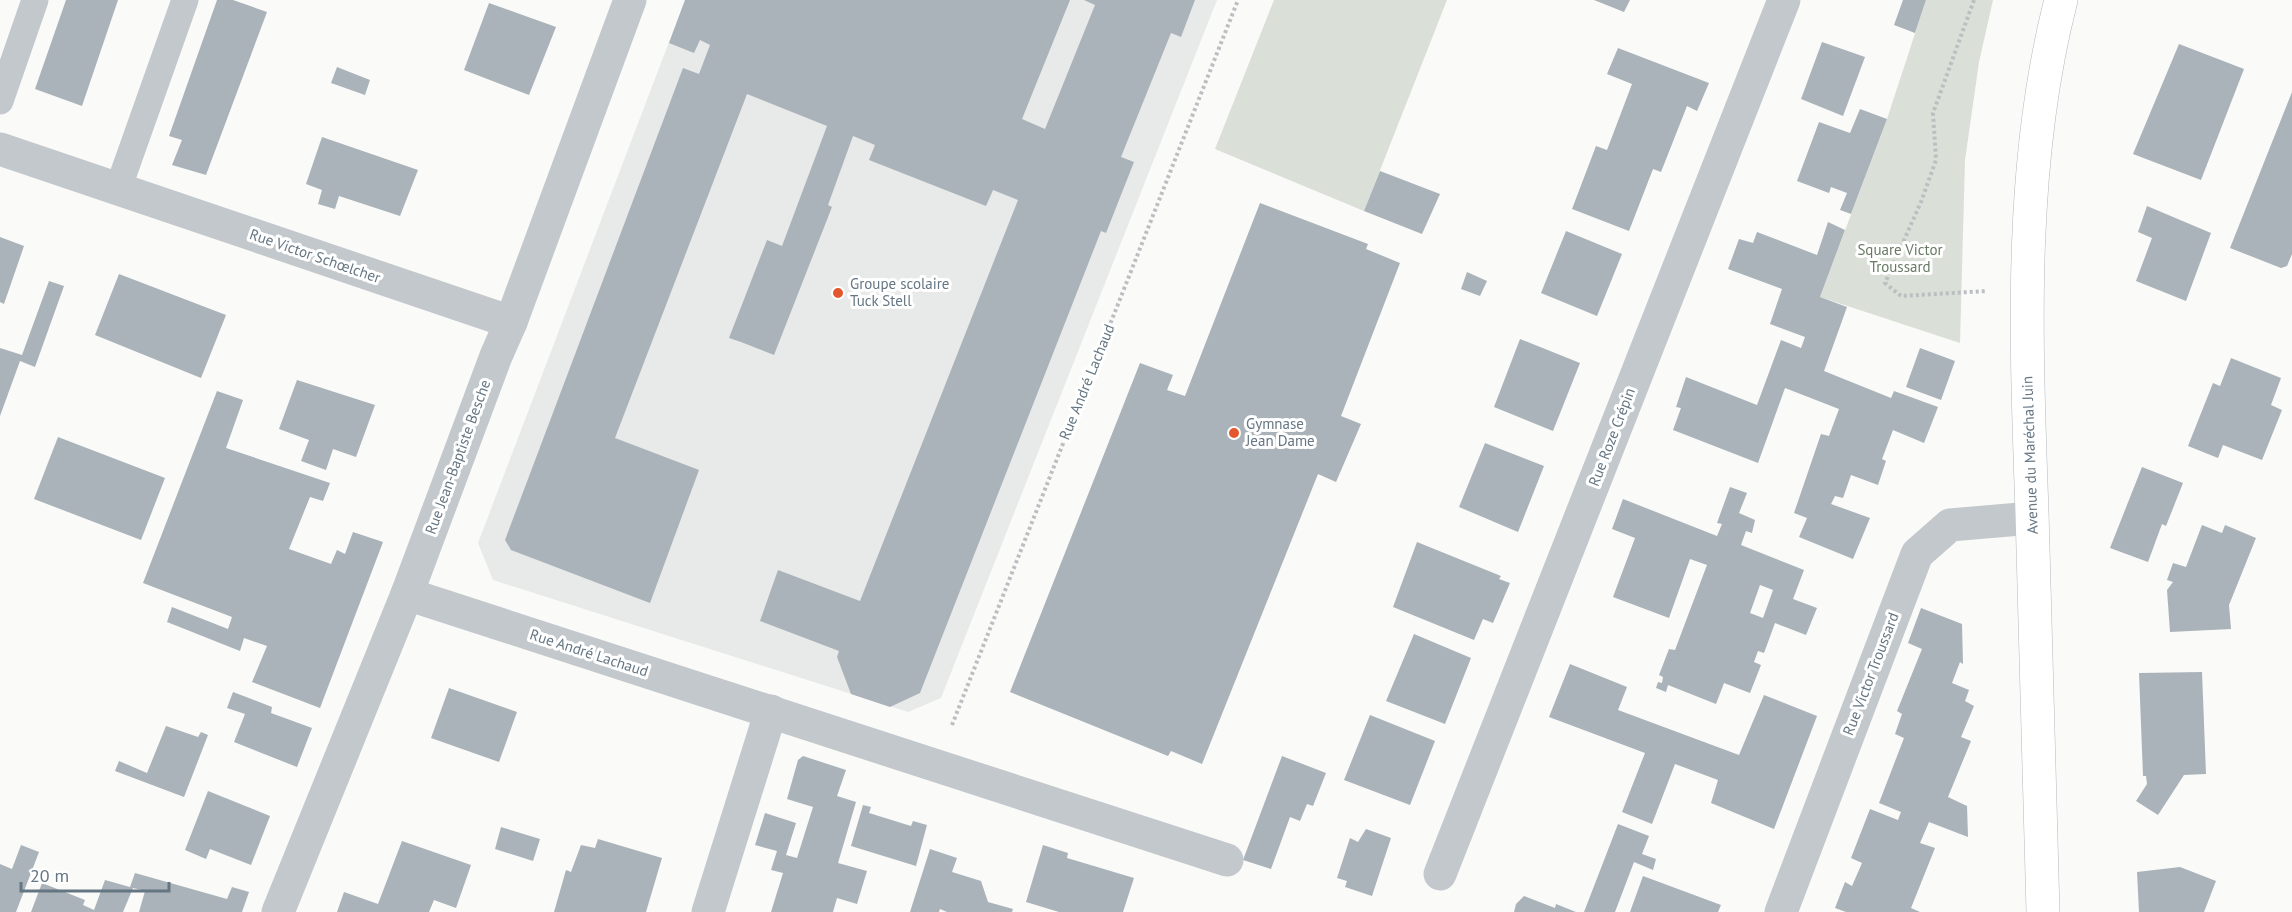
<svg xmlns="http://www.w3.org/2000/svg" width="2292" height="912" font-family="'PT Sans',sans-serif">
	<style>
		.built { fill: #e8e9e9 }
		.green { fill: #dadfd7 }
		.building { fill: #aab3b9; fill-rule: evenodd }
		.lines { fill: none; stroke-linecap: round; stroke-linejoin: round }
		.secondary-casing { stroke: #b3babf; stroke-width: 34 }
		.path { stroke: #bbbfc2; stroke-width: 4; stroke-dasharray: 3 3; stroke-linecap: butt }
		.service { stroke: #c3c8cc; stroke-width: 27 }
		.minor { stroke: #c3c8cc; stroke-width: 33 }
		.secondary { stroke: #fff; stroke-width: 33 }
		.poi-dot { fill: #e4572e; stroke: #fff; stroke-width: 2 }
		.labels { text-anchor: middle; stroke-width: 6; stroke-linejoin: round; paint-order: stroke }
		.park-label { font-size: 15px; fill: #687a64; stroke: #fff }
		.street-label { font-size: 15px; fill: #657683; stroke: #fff }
		.poi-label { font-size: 15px; fill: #657683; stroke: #fff; text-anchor: start }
	</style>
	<rect width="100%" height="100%" fill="#fafaf8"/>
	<polygon class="built" points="685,0 1217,0 941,698 908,712 493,580 478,543"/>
	<g class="green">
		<polygon points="1274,0 1447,0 1364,211 1215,149"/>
		<polygon points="1926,0 1993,0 1979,62 1965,160 1960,343 1820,297 1887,119"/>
	</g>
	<g class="building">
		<polygon points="66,0 118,0 82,106 35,89"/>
		<polygon points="217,0 233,0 267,12 206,175 172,165 182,140 169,136"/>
		<polygon points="685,0 1070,0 1022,119 1045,129 1095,5 1084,0 1195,0 1181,37 1171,33 1121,157 1134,162 1106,233 1101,231 920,693 890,707 851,694 837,657 839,651 760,621 778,570 860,601 1018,200 993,190 986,206 869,160 875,145 853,136 828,205 832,207 774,355 741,342 729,338 767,240 782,246 827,126 747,94 615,438 699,470 650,603 511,550 505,540 683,68 699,74 710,45 700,40 694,53 669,43"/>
		<polygon points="1594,0 1630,0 1624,12"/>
		<polygon points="1903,0 1926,0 1915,33 1894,25"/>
		<polygon points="489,3 556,27 529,95 464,70"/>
		<polygon points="1822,42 1865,57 1843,116 1801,99"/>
		<polygon points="2179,44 2244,69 2201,180 2133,154"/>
		<polygon points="1618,48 1709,83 1697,111 1687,106 1661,172 1653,169 1629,231 1572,209 1596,146 1607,150 1632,84 1607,74"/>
		<polygon points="337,67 370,80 365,95 331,83"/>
		<polygon points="2292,92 2292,254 2287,266 2281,268 2230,248"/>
		<polygon points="1860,109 1887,119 1851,214 1840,210 1847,193 1831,187 1829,193 1797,181 1819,122 1850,133"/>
		<polygon points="322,137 418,170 400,216 339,196 335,209 318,204 322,190 306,184"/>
		<polygon points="1380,171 1440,194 1422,234 1364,211"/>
		<polygon points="1260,203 1368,244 1366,249 1400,263 1341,416 1361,424 1336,482 1318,474 1202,764 1171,751 1168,756 1010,692 1140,363 1173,375 1167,390 1185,396"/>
		<polygon points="2147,206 2211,233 2186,301 2136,281 2152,238 2138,232"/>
		<polygon points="1828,222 1845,230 1820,297 1847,307 1824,371 1891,398 1894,391 1938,407 1924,443 1893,430 1882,459 1886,461 1878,485 1851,475 1843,498 1835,496 1831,504 1870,518 1853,559 1799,537 1807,518 1794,513 1821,434 1829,436 1839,409 1785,388 1758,463 1673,430 1681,408 1676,407 1686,377 1757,405 1781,340 1801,348 1805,337 1770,324 1782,289 1728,269 1739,239 1753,243 1757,232 1817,255"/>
		<polygon points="1566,231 1622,254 1597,316 1541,293"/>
		<polygon points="0,237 24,246 4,304 0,302"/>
		<polygon points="1467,272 1487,281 1480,296 1461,289"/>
		<polygon points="119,274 226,315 201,378 95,335"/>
		<polygon points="49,281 64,286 35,367 20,361 0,416 0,348 22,355"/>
		<polygon points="1520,339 1580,363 1553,431 1494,407"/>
		<polygon points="1920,348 1955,361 1941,400 1906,387"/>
		<polygon points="2231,358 2281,378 2271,405 2282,410 2262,460 2223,445 2218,458 2188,446 2213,383 2220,386"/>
		<polygon points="297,380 375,405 356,457 333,449 326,470 301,461 309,440 279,429"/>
		<polygon points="217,391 243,400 226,448 330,483 323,501 310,497 289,549 331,564 337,550 345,554 353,532 383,542 320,708 252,682 267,646 244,638 240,651 167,622 172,607 228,629 232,617 143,583"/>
		<polygon points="58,437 165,478 141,540 34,499"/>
		<polygon points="1485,443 1544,466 1518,532 1459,507"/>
		<polygon points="2142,467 2183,483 2166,526 2162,524 2148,562 2110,548"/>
		<path d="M1730 487 1747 493 1739 513 1755 520 1752 533 1746 531 1741 545 1804 570 1793 599 1817 608 1806 635 1775 623 1764 653 1758 651 1754 662 1761 665 1750 693 1724 683 1716 704 1668 685 1666 692 1656 688 1658 682 1662 683 1663 677 1659 675 1669 649 1675 650 1707 565 1690 559 1669 618 1613 597 1635 538 1612 529 1623 499 1717 536 1722 524 1717 523ZM1760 585 1773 590 1763 618 1750 613Z"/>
		<polygon points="2202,525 2222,533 2225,525 2256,538 2229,605 2231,629 2170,632 2167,590 2173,582 2167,580 2173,563 2186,567"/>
		<polygon points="1417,542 1501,576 1499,579 1510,583 1493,623 1483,619 1474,640 1393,607"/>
		<polygon points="1921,608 1962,624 1963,664 1960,662 1952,683 1969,690 1965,701 1974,706 1961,737 1971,741 1948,797 1967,806 1968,837 1929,822 1920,843 1935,848 1911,908 1920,912 1846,912 1835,908 1845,882 1852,886 1862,863 1851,858 1870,809 1898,820 1901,812 1879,803 1904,738 1895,734 1902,714 1897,711 1922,649 1908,643"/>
		<polygon points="1414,634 1471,658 1445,724 1386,701"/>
		<polygon points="1570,664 1627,687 1618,710 1739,755 1764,695 1817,716 1774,829 1711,803 1718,780 1675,764 1652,824 1622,812 1645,753 1549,717"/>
		<polygon points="2202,672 2206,774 2184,775 2158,815 2136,801 2147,784 2146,776 2143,776 2139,673"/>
		<polygon points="449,688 517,712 499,762 431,738"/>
		<polygon points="233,692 272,707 271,713 312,728 297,767 234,742 245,714 227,708"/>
		<polygon points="1370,715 1435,741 1410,805 1344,780"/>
		<polygon points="166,726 198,737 201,732 208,735 184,797 115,771 119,761 147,773"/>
		<polygon points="803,756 846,770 837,796 856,802 838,863 867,871 857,904 837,898 833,912 771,912 783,873 771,870 777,851 755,845 765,813 796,823 786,855 797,858 813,807 787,799 798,760"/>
		<polygon points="1282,756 1326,773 1313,806 1307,804 1300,821 1290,817 1271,869 1243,860"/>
		<polygon points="208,791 270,816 251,865 210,849 206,859 185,850"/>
		<polygon points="863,805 871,807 869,813 911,826 913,821 927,825 916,866 851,846"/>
		<polygon points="1618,824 1649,836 1642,854 1656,859 1653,870 1634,862 1615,912 1584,912"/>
		<polygon points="501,827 540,839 533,861 495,849"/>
		<polygon points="1366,829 1391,838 1372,896 1345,887 1347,881 1337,878 1350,838 1358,842"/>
		<polygon points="598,839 662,858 646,912 554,912 566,870 571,872 581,845 595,848"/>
		<polygon points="402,841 471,865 456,908 434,900 429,912 337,912 344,892 378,904"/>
		<polygon points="21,845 39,852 16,912 0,912 0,864 12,869"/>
		<polygon points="1043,845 1068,853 1067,858 1134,878 1123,912 1059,912 1026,902"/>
		<polygon points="930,849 957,858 952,872 981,881 988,902 1013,909 1012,912 947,912 940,909 939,912 910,912"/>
		<polygon points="2180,867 2216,881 2204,912 2139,912 2137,872"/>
		<polygon points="135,873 227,899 232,887 249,892 242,912 139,912 145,891 133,888 123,912 31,912 42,883 85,900 83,905 94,910 105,880 130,887"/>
		<polygon points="1643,876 1721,905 1718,912 1630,912"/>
		<polygon points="1524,896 1555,908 1556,904 1576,912 1514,912 1516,904"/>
	</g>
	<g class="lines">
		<defs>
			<path id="secondary" d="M2043 912C2039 779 2036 645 2032 512 2026 341 2018 167 2061 0"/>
		</defs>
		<use href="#secondary" class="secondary-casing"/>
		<g class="path">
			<polyline points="1974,0 1933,113 1936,160 1921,202 1885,283 1901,296 1987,291"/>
			<polyline points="952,725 1238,0"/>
		</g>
		<g class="service">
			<polyline points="0,101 35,0"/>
			<polyline points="118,189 185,0"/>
		</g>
		<g class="minor">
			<polyline points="0,149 511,322"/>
			<polyline points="407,594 1227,860"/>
			<polyline points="1440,874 1784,0"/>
			<polyline points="278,912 407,594 496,356 511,322 630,0"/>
			<polyline points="708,912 771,711"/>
			<polyline points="1781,912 1917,554 1950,525 2032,518"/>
		</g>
		<use href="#secondary" class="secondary"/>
	</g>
	<g class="poi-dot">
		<circle cx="838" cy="293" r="6"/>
		<circle cx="1234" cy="433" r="6"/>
	</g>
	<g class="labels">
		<g class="park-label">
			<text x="1900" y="255">Square Victor<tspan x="1900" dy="17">Troussard</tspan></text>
		</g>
		<g class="street-label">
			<text transform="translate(315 256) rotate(19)" y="5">Rue Victor Schœlcher</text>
			<text transform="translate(1087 382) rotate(-68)" y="5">Rue André Lachaud</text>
			<text transform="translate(1612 437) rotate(-69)" y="5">Rue Roze Crépin</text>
			<text transform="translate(2030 455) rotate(-92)" y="5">Avenue du Maréchal Juin</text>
			<text transform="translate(458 457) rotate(-70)" y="5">Rue Jean-Baptiste Besche</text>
			<text transform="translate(589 653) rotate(18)" y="5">Rue André Lachaud</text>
			<text transform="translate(1871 674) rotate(-69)" y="5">Rue Victor Troussard</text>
		</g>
		<g class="poi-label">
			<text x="850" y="289">Groupe scolaire<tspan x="850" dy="17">Tuck Stell</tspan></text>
			<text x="1246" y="429">Gymnase<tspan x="1246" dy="17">Jean Dame</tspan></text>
		</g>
	</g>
	<path d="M21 882v9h148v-9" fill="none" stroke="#657683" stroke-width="3"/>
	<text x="30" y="882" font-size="18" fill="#657683" stroke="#ffffff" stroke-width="4.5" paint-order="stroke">20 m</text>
</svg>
